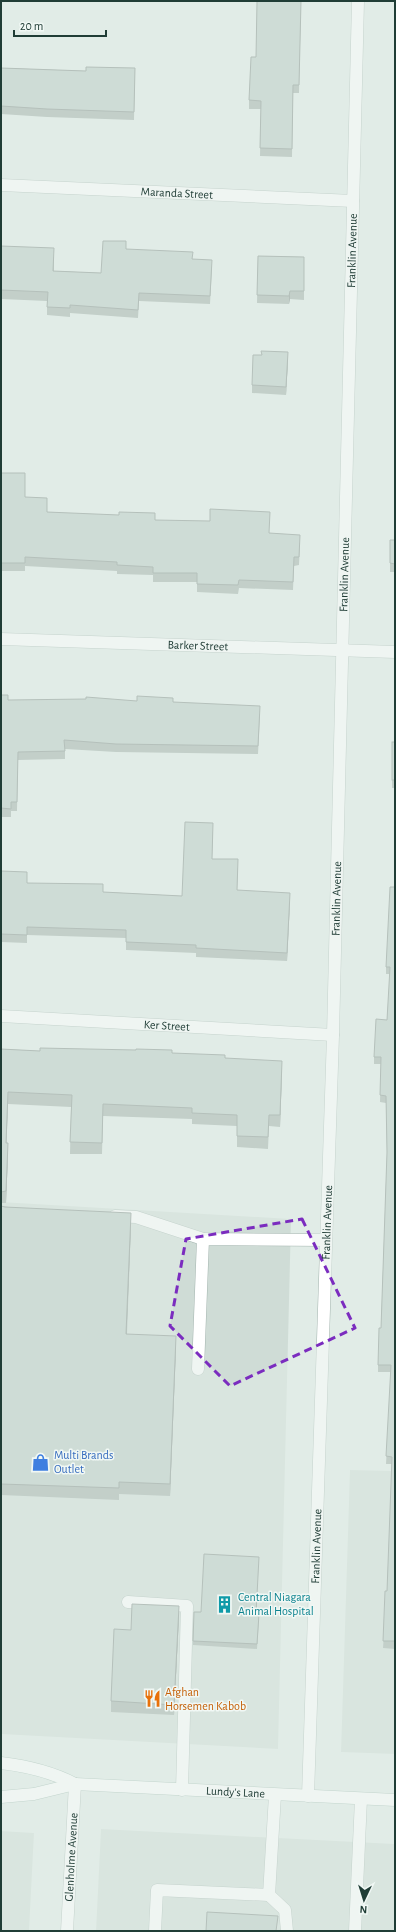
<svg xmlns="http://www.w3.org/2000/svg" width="396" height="1932" font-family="'Alegreya Sans',sans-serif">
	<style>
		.built { fill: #cfdcd6 }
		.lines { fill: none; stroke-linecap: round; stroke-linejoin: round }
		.lane-casing { stroke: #a3b4ae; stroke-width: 13 }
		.street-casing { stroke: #a3b4ae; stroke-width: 13 }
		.secondary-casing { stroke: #9eb8af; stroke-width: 13 }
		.lane { stroke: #fff; stroke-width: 12 }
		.street { stroke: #fff; stroke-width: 12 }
		.secondary { stroke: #fff; stroke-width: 12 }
		.wall { fill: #9daba5 }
		.shaded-wall { fill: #7f8b86 }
		.building { fill: #b6c7c0; stroke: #7f8b86 }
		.marked { fill: none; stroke: #7b2cbf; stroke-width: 3; stroke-dasharray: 8 5; stroke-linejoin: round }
		.labels { text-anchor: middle; stroke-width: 3; stroke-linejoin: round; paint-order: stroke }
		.street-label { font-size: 12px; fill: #203d36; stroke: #f1f8f5 }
		.shop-label { font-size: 12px; fill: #366cbe; stroke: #f1f8f5; text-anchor: start }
		.culture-label { font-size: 12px; fill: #0d838f; stroke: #f1f8f5; text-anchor: start }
		.food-label { font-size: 12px; fill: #c56008; stroke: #f1f8f5; text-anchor: start }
	</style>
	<rect width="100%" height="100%" fill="#e1ece7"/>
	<g class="built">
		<polygon points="1,1202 291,1219 278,1749 1,1734"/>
		<polygon points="350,1470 395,1471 395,1754 341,1752"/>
		<polygon points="101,1829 395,1844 395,1931 96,1931"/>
		<polygon points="1,1831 34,1833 29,1931 1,1931"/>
	</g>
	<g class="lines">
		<defs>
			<g id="lane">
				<polyline points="115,1216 136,1217 203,1239"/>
				<polyline points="198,1369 203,1239 326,1240"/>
				<polyline points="128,1602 187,1606 182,1790"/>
				<polyline points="269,1895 285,1910 287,1931"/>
				<polyline points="155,1931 157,1890 269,1895 275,1795"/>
				<polyline points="355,1931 361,1799"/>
			</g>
			<g id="street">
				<path id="s1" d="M1 185 353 201"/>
				<path id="s2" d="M1 639 395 652"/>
				<path id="s3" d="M1 1016 333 1035"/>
				<path id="s4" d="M308 1796 333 1035 358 1"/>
				<path id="s5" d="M67 1931 75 1784"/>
			</g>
			<g id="secondary">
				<path d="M1 1763C27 1766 52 1772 75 1784"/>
				<path id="s6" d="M1 1797 34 1794 75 1784 395 1800"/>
			</g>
		</defs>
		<use href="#lane" class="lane-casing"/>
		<use href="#street" class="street-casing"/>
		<use href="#secondary" class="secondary-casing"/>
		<use href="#lane" class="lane"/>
		<use href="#street" class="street"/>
		<use href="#secondary" class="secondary"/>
	</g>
	<g class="wall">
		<polygon points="301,1 299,93 293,93 292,157 260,156 261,109 249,109 249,100 256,57"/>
		<polygon points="1,68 86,71 135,68 134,120 47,117 1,114"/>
		<polygon points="1,246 54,257 54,271 101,273 126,249 193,259 212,268 210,304 139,301 138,318 70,313 70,317 47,315 47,301 1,299"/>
		<polygon points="258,256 304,257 304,300 290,299 289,304 257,303"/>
		<polygon points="288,360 286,395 252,393 252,385"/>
		<polygon points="1,473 25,497 47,512 155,520 269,533 300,543 299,565 294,566 293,590 239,588 238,594 197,592 197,582 153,582 153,575 117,574 117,571 25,566 25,571 1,571"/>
		<polygon points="395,540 395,572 390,572 390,563"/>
		<polygon points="1,695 8,700 173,702 260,714 258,754 116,752 65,749 65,759 18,760 17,811 11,811 11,817 1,817"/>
		<rect x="392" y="742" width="3" height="46"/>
		<polygon points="213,831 212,859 238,868 237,890 290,901 287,961 196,957 196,953 126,950 126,938 27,935 27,943 1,942 1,871 27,883 103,892 182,896"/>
		<polygon points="395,887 395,1649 383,1648 387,1591 392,1464 386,1464 391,1372 378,1372 378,1365 381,1328 387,1154 386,1103 380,1102 381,1064 374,1064 374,1057 387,1020 390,974 386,974 386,967"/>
		<polygon points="1,1049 40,1051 172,1053 225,1058 282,1072 280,1127 269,1126 268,1149 237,1147 237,1126 192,1124 192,1119 103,1116 102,1154 70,1154 71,1107 8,1104 6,1143 8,1154 6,1203 1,1203"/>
		<polygon points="1,1206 131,1224 127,1334 176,1347 170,1496 119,1494 119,1500 1,1495"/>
		<polygon points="194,1612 257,1614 259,1618 257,1649 193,1645"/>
		<polygon points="179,1616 174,1715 111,1712 111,1701 131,1630"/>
	</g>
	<g class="shaded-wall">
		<polygon points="290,291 290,299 289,304 289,296"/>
		<polygon points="288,352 288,360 286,395 286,387"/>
		<polygon points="290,893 290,901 287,961 287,953"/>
		<polygon points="282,1061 282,1072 280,1127 280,1115"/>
		<polygon points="8,1092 8,1104 6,1154 6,1143"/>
		<polygon points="8,1143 8,1154 6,1203 6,1191"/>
		<polygon points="131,1213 131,1224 126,1345 126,1334"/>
		<polygon points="176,1336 176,1347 170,1496 170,1484"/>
		<polygon points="179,1606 179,1616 174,1715 174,1705"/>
	</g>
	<g class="building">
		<polygon points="257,1 301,1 299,85 293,85 292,149 260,148 261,101 249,100 251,57 256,57"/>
		<polygon points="86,67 135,68 134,112 47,109 1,106 1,68 86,71"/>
		<polygon points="103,241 126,241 126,249 193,252 192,259 212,260 210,296 139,293 138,310 70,305 70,308 47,307 48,292 1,290 1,246 54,248 53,271 101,273"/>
		<polygon points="258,256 304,257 304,291 290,291 289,296 257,295"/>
		<polygon points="261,351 288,352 286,387 252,385 253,355 262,355"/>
		<polygon points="1,473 25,473 25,497 47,498 47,512 119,515 119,512 155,513 155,520 210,521 210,509 270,512 269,533 300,535 299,557 294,557 293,582 239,580 238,585 197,584 197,573 153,573 153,567 117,565 117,562 25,557 25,563 1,563"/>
		<polygon points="390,540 395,540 395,564 390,563"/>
		<polygon points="1,695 8,695 8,700 86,699 86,697 137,701 137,696 173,698 173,702 260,706 258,746 116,744 64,740 65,751 18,752 17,802 11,802 11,809 1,808"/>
		<rect x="392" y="742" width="3" height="38"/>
		<polygon points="185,822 213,823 212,859 238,859 237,890 290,893 287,953 196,948 196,945 126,942 126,930 27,927 27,935 1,934 1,871 27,872 27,883 103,884 103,892 182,896"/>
		<polygon points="390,887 395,887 395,1641 383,1641 385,1591 387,1591 392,1457 386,1456 391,1365 378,1365 379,1328 381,1328 387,1152 386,1096 380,1095 381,1057 374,1057 376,1019 387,1020 390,967 386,967"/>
		<polygon points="40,1048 136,1050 136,1049 172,1050 172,1053 225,1055 225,1058 282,1061 280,1115 269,1115 268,1137 237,1136 237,1115 192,1113 192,1108 103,1104 102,1143 70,1142 72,1095 8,1092 6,1143 8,1143 6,1191 1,1192 1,1049 40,1051"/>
		<polygon points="1,1206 5,1207 131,1213 126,1334 176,1336 170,1484 119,1482 119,1488 1,1484"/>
		<polygon points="204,1554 259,1557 256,1614 259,1614 257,1644 193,1641 194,1612 201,1612"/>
		<polygon points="132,1604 179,1606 174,1705 111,1701 114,1629 131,1630"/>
		<polygon points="207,1912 278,1916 276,1931 206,1931"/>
	</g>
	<path d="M0 0H396V1932H0ZM302 1219 355 1328 230 1386 170 1326 186 1239Z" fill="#e1ece7" fill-opacity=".55" fill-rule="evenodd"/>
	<path class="marked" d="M302 1219 355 1328 230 1386 170 1326 186 1239Z"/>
	<defs>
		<symbol id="shop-bare" viewBox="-9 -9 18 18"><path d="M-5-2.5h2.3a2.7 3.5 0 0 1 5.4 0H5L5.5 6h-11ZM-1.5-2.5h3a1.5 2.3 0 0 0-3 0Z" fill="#3f7fe0" stroke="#f1f8f5" stroke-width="2.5" paint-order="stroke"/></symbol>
		<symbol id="building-bare" viewBox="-9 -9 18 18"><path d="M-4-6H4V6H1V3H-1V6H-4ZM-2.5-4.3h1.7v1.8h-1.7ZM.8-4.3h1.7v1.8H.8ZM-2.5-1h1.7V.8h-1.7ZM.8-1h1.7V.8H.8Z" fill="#0f9aa8" stroke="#f1f8f5" stroke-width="2.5" paint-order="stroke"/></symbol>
		<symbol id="restaurant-bare" viewBox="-9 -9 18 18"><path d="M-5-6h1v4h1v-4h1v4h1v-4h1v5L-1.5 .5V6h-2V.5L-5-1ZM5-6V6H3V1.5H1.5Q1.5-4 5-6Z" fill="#e8710a" stroke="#f1f8f5" stroke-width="2.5" paint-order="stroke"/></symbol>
	</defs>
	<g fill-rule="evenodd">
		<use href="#shop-bare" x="28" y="1450" width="25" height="25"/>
		<use href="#building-bare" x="212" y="1592" width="25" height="25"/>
		<use href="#restaurant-bare" x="140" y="1686" width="25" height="25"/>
	</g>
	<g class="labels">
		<g class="street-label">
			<text dy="4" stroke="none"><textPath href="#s1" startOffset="176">Maranda Street</textPath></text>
			<text dy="4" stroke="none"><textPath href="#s4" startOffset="1546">Franklin Avenue</textPath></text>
			<text dy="4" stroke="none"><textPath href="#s4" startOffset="1222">Franklin Avenue</textPath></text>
			<text dy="4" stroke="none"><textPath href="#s2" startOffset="197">Barker Street</textPath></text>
			<text dy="4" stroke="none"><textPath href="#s4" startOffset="898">Franklin Avenue</textPath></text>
			<text dy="4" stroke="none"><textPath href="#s3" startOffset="166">Ker Street</textPath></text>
			<text dy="4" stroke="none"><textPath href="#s4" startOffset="574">Franklin Avenue</textPath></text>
			<text dy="4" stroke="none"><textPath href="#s4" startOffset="250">Franklin Avenue</textPath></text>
			<text dy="4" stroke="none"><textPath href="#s6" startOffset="236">Lundy's Lane</textPath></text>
			<text dy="4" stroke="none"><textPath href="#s5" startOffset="74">Glenholme Avenue</textPath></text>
		</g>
		<g class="shop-label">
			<text x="54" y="1459">Multi Brands<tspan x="54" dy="14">Outlet</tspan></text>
		</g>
		<g class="culture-label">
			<text x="238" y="1601">Central Niagara<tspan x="238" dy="14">Animal Hospital</tspan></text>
		</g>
		<g class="food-label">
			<text x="165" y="1696">Afghan<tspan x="165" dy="14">Horsemen Kabob</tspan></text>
		</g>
	</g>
	<rect width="396" height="1932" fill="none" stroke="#203d36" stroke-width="4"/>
	<g transform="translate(364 1900) rotate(184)" stroke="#f1f8f5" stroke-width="3" paint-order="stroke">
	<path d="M0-3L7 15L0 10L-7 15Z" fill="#203d36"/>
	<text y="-6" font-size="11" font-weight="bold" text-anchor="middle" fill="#203d36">N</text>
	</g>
	<path d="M14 30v6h92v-6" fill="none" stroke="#203d36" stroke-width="2"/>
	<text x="20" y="30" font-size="12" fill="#203d36" stroke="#f1f8f5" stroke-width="3" paint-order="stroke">20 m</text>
</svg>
